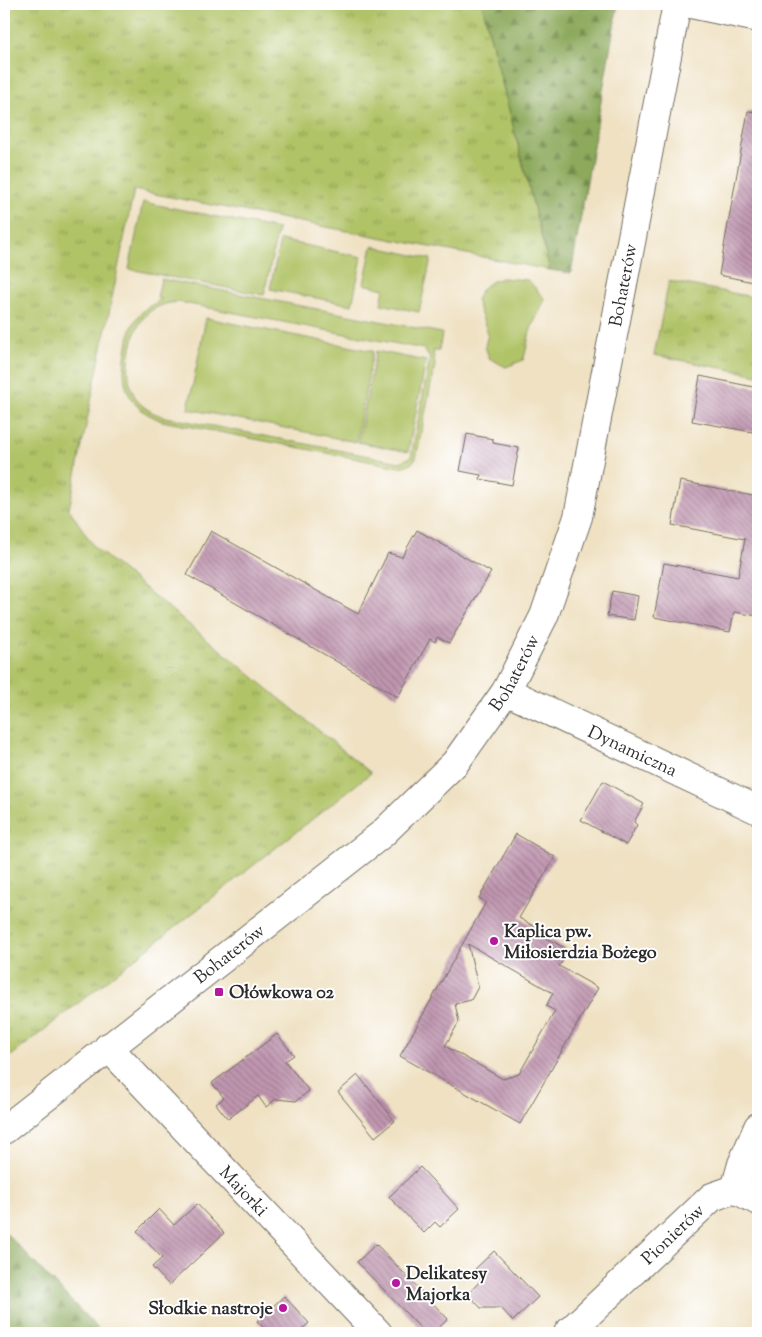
<svg xmlns="http://www.w3.org/2000/svg" width="762" height="1337" font-family="'Sorts Mill Goudy',serif">
	<style>
		.grass { fill: url(#grass-tufts); stroke: #6e7748 }
		.forest { fill: url(#forest-firs); stroke: #5c6a43 }
		.park { fill: #b0c366; stroke: #6e7748; fill-rule: evenodd }
		.building { fill: url(#building-back-hatch); fill-rule: evenodd }
		.lines { fill: none; stroke-linecap: round; stroke-linejoin: round }
		.minor-casing { stroke: #706b60; stroke-width: 30 }
		.minor { stroke: #fff; stroke-width: 28 }
		.poi-dot { fill: #b5179e; stroke: #fff; stroke-width: 2 }
		.labels { text-anchor: middle; stroke-width: 4; stroke-linejoin: round; paint-order: stroke }
		.street-label { font-size: 18px; fill: #2b2b2b; stroke: #fff }
		.poi-label { font-size: 18px; font-weight: bold; fill: #2b2b2b; stroke: #fff; text-anchor: start }
	</style>
	<defs>
		<pattern id="grass-tufts" width="24" height="20" patternUnits="userSpaceOnUse" patternTransform="scale(1.25)"><rect width="24" height="20" fill="#b0c366"/><path d="M3 7l-1-3M5 7V3M7 7l1-3M15 17l-1-3M17 17v-4M19 17l1-3" fill="none" stroke="#8f9f54"/></pattern>
		<pattern id="forest-firs" width="22" height="20" patternUnits="userSpaceOnUse" patternTransform="scale(1.25)"><rect width="22" height="20" fill="#8ca95b"/><path d="M5 1l3.5 6h-7zM16 11l3.5 6h-7z" fill="#738a4b"/></pattern>
		<pattern id="building-back-hatch" width="6" height="6" patternUnits="userSpaceOnUse" patternTransform="scale(1.25)"><rect width="6" height="6" fill="#c096b0"/><path d="M-1 5l2 2M0 0l6 6M5-1l2 2" fill="none" stroke="#9c7b8f"/></pattern>
	</defs>
	<rect width="100%" height="100%" fill="#fff"/>
	<filter id="ink" filterUnits="userSpaceOnUse"><feTurbulence type="fractalNoise" baseFrequency=".02" numOctaves="2"/><feDisplacementMap in="SourceGraphic" scale="10" xChannelSelector="R" yChannelSelector="G"/><feConvolveMatrix kernelMatrix="1 2 1 2 8 2 1 2 1" color-interpolation-filters="sRGB"/></filter>
	<filter id="wash" filterUnits="userSpaceOnUse"><feTurbulence type="fractalNoise" baseFrequency=".0096" numOctaves="4" result="noise"/><feDisplacementMap in="SourceGraphic" scale="20" xChannelSelector="R" yChannelSelector="G"/><feGaussianBlur stdDeviation="1.12" result="paint"/><feColorMatrix in="noise" values="0 0 0 0 0 0 0 0 0 0 0 0 0 0 0 0 0 1.4 0 .05"/><feComposite in="paint" operator="in"/></filter>
	<g filter="url(#wash)">
		<rect width="100%" height="100%" fill="#efe1c2"/>
		<g class="grass">
			<polygon points="4,4 482,4 550,270 134,190 69,509 94,547 371,773 6,1060 4,1057"/>
			<polygon points="669,281 758,298 758,375 654,355"/>
		</g>
		<g class="forest">
			<polygon points="482,4 618,4 571,273 550,270"/>
			<polygon points="4,1231 102,1333 4,1333"/>
		</g>
		<g class="park">
			<polygon points="143,202 278,229 264,295 129,269"/>
			<polygon points="280,240 362,257 352,305 270,289"/>
			<polygon points="372,246 431,259 419,312 381,304 384,289 364,284"/>
			<path d="M502 278 528 280 544 298C542 312 533 320 530 332 527 342 527 350 523 360L506 367 489 358 485 346 488 334 476 300C482 286 488 282 502 278Z"/>
			<path d="M161 279 442 333 439 351H433L435 365 416 458 411 464 399 467 162 421C124 406 120 382 127 346 129 333 133 320 143 311 148 306 156 303 162 299L157 298ZM178 302 424 349 430 359 411 457 400 462 165 417C132 408 125 384 130 353 136 323 145 305 178 302Z"/>
			<polygon points="206,318 373,351 356,442 188,409"/>
			<polygon points="376,351 426,361 408,452 358,442"/>
		</g>
		<g id="blocks">
			<g class="building">
				<polygon points="748,111 758,112 758,283 719,275"/>
				<polygon points="700,376 758,388 758,433 692,421"/>
				<polygon points="467,434 493,439 493,443 519,448 512,485 480,479 481,475 460,471"/>
				<polygon points="680,481 758,496 758,616 734,612 730,632 654,617 664,563 738,577 745,539 672,525"/>
				<polygon points="417,530 491,572 449,643 437,637 435,642 430,639 398,697 187,575 211,531 358,614 388,553 402,557"/>
				<polygon points="612,591 638,596 634,620 607,616"/>
				<polygon points="603,781 644,804 634,822 637,825 626,845 581,820"/>
				<path d="M516 834 555 857 519 918 548 934 546 938 565 948 561 955 565 957 559 966 598 988 520 1124 400 1056 486 902 479 898ZM468 944 553 993 546 1006 555 1011 519 1074 503 1079 445 1046 459 1022 455 1004 471 1000 478 987Z"/>
				<polygon points="277,1034 294,1055 285,1061 309,1091 296,1101 276,1099 266,1107 258,1096 228,1119 216,1104 224,1098 212,1083"/>
				<polygon points="358,1075 395,1121 375,1137 338,1092"/>
				<polygon points="420,1167 459,1209 440,1227 435,1222 424,1233 389,1197"/>
				<polygon points="197,1204 224,1233 169,1285 152,1267 162,1258 137,1231 159,1209 174,1225"/>
				<polygon points="376,1244 448,1319 433,1333 425,1333 357,1262"/>
				<polygon points="494,1251 538,1297 513,1321 501,1308 481,1308 468,1294 481,1280 473,1271"/>
				<polygon points="284,1296 309,1323 298,1333 269,1333 257,1321"/>
			</g>
		</g>
	</g>
	<g filter="url(#ink)">
		<use href="#blocks" fill-opacity="0" stroke="#706b60" stroke-width="1"/>
		<g class="lines">
			<defs>
				<g id="minor">
					<polyline points="691,4 758,18"/>
					<path id="s1" d="M506 691 758 810"/>
					<path id="s2" d="M108 1047 378 1333"/>
					<path id="s3" d="M4 1130 382 834 455 763 506 691 544 616 578 517 677 4"/>
					<polyline points="735,1189 742,1164 758,1127"/>
					<polyline points="735,1189 758,1201"/>
					<path id="s4" d="M568 1333 712 1197 735 1189"/>
				</g>
			</defs>
			<use href="#minor" class="minor-casing"/>
			<use href="#minor" class="minor"/>
		</g>
	</g>
	<g class="poi-dot">
		<circle cx="494" cy="941" r="5"/>
		<rect x="214" y="987" width="10" height="10" rx="2.5"/>
		<circle cx="396" cy="1283" r="5"/>
		<circle cx="283" cy="1308" r="5"/>
	</g>
	<g class="labels">
		<g class="street-label">
			<text dy="6" stroke="none"><textPath href="#s3" startOffset="1095">Bohaterów</textPath></text>
			<text dy="6" stroke="none"><textPath href="#s3" startOffset="690">Bohaterów</textPath></text>
			<text dy="6" stroke="none"><textPath href="#s1" startOffset="140">Dynamiczna</textPath></text>
			<text dy="6" stroke="none"><textPath href="#s3" startOffset="286">Bohaterów</textPath></text>
			<text dy="6" stroke="none"><textPath href="#s2" startOffset="198">Majorki</textPath></text>
			<text dy="6" stroke="none"><textPath href="#s4" startOffset="144">Pionierów</textPath></text>
		</g>
		<g class="poi-label">
			<text x="504" y="937">Kaplica pw.<tspan x="504" dy="21">Miłosierdzia Bożego</tspan></text>
			<text x="229" y="998">Ołówkowa 02</text>
			<text x="406" y="1279">Delikatesy<tspan x="406" dy="21">Majorka</tspan></text>
			<text x="273" y="1314" text-anchor="end">Słodkie nastroje</text>
		</g>
	</g>
	<rect width="762" height="1337" fill="none" stroke="#fff" stroke-width="20"/>
</svg>
